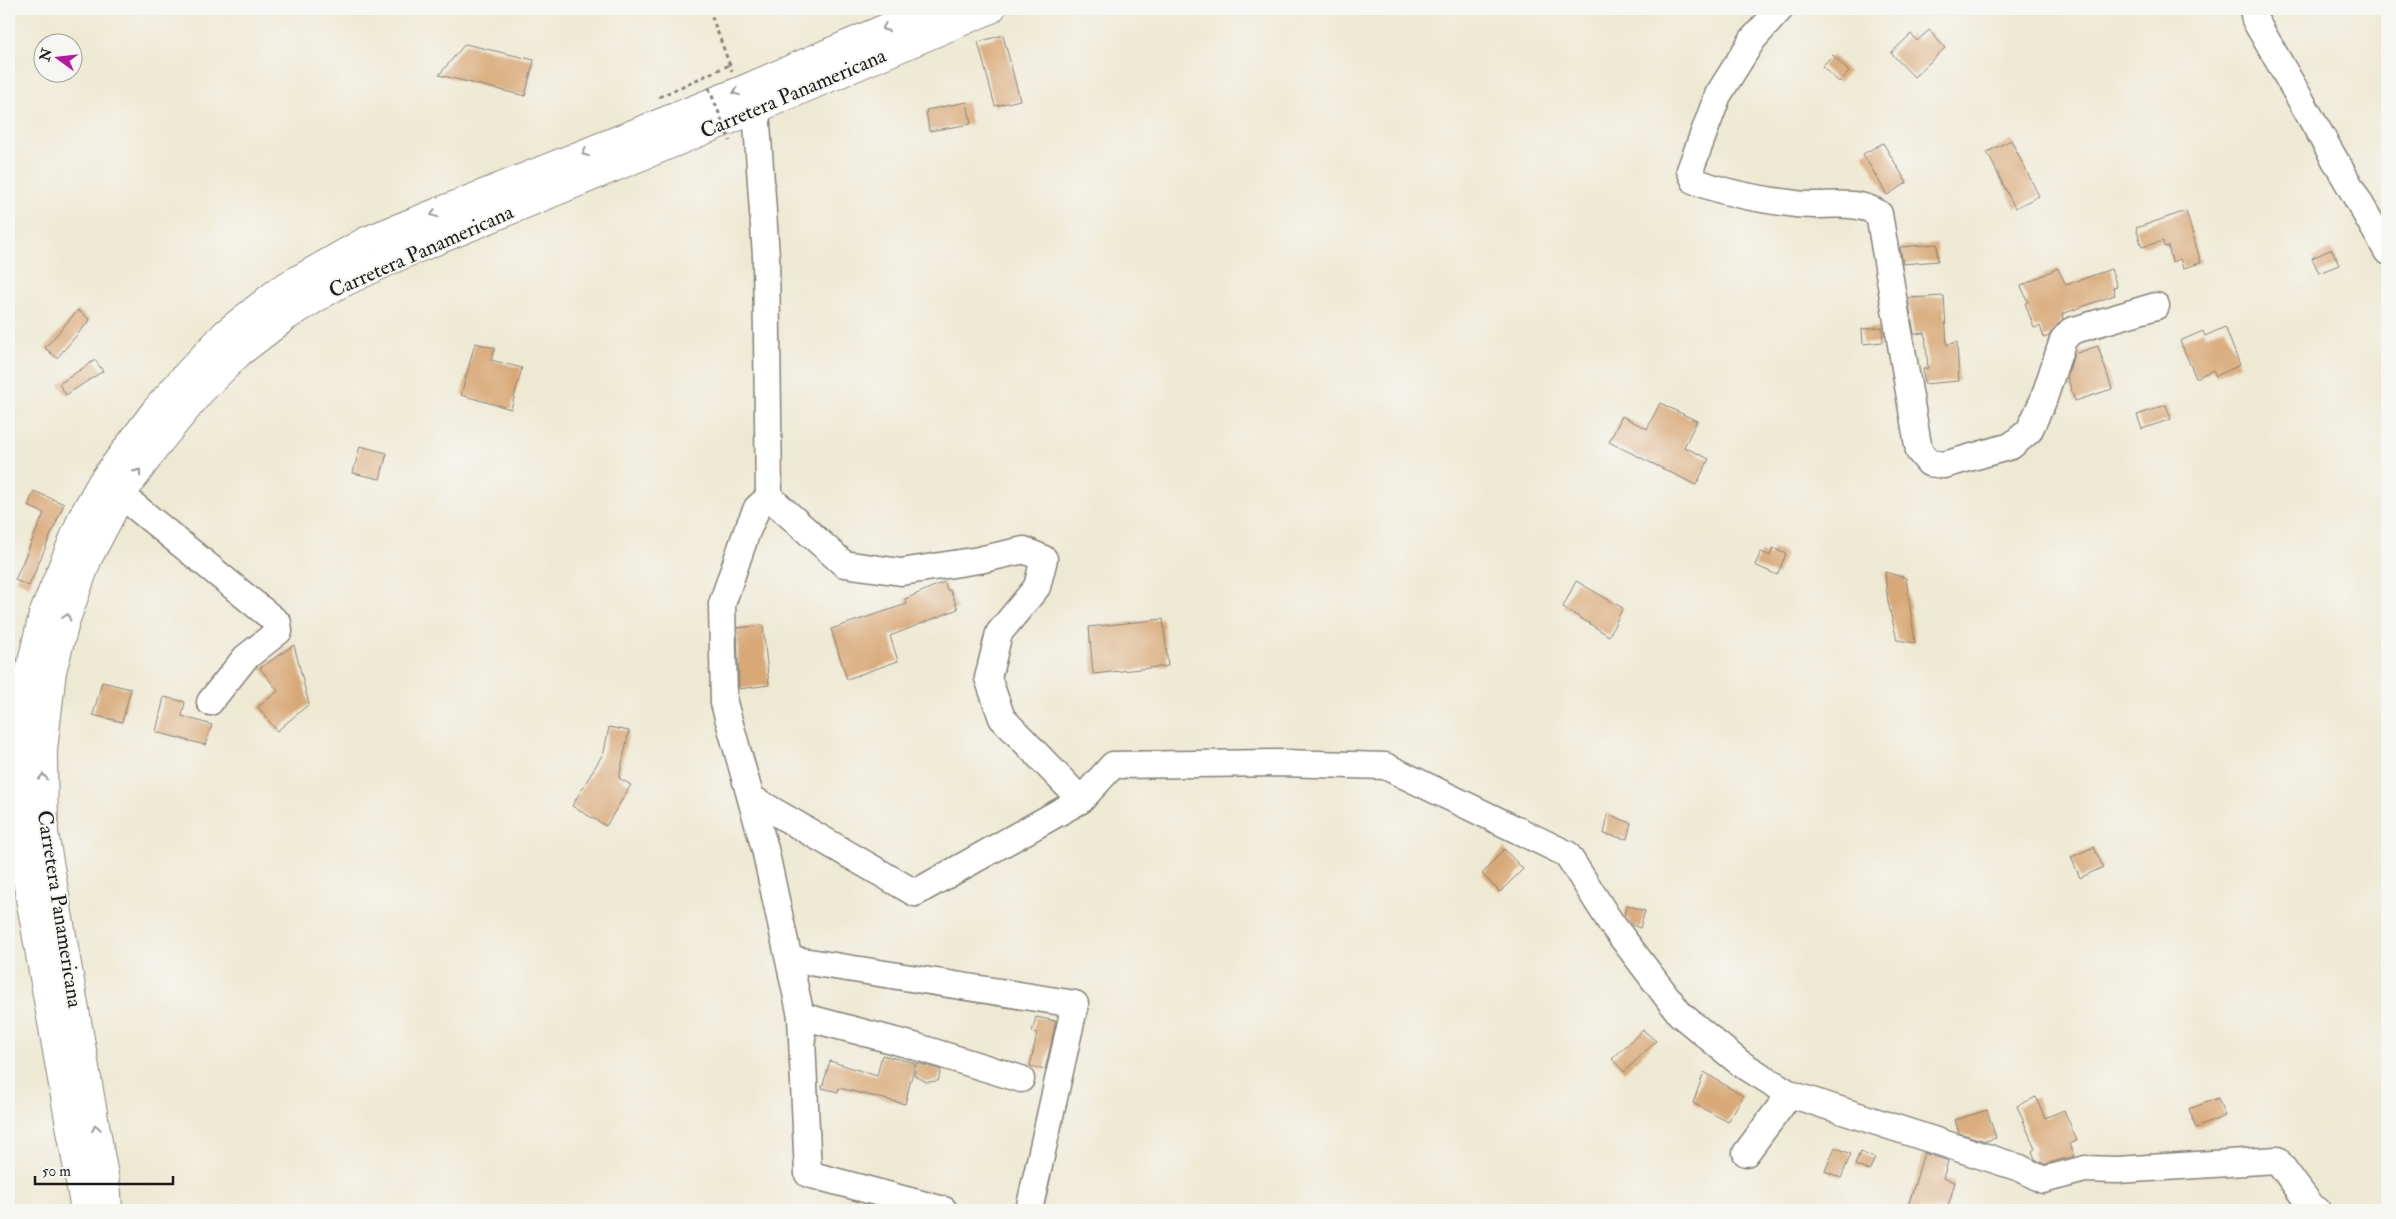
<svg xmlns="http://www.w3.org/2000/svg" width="2396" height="1219" font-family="'IM FELL Double Pica',serif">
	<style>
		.building { fill: #d8a876 }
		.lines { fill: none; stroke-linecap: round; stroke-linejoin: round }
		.minor-casing { stroke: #858277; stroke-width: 29 }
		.highway-casing { stroke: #858277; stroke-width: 30 }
		.path { stroke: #858277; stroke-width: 3; stroke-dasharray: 4 4; stroke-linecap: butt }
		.minor { stroke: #fff; stroke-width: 26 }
		.highway { stroke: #fff; stroke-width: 28 }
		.path-bridge { stroke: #858277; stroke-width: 3; stroke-dasharray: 4 4; stroke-linecap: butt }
		.oneway { stroke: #999 }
		.labels { text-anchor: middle; stroke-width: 4; stroke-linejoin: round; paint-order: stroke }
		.street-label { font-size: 21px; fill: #1c1c1c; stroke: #f6f6f2 }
	</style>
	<rect width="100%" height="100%" fill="#f6f6f2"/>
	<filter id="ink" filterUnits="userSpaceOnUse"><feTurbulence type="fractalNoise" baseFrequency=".02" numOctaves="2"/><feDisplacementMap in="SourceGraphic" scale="10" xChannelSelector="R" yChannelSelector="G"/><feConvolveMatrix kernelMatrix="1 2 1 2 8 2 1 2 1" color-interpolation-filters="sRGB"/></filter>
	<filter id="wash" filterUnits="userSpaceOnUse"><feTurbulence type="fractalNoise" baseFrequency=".0096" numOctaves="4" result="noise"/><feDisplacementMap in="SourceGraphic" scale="20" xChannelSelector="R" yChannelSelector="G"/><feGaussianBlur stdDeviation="1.12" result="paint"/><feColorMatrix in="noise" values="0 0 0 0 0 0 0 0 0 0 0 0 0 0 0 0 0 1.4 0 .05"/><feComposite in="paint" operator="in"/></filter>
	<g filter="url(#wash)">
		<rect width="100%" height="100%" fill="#eee9d2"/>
		<g id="blocks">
			<g class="building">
				<polygon points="1929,30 1945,48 1914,77 1891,53 1911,34 1917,41"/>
				<polygon points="1003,35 1020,100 995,106 978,42"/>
				<polygon points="465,44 534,60 525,96 439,75"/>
				<polygon points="1833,55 1849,72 1839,82 1822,66"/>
				<polygon points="967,102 971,124 929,131 926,110"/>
				<polygon points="2011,140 2039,196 2015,208 1987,152"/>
				<polygon points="1883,143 1907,183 1887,195 1863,154"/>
				<polygon points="2186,211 2201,263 2183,268 2180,259 2172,262 2168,246 2164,247 2163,241 2142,247 2136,228"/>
				<polygon points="1937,244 1938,261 1903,264 1900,247"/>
				<polygon points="2332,249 2339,265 2319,273 2312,258"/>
				<polygon points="2058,268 2066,285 2111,269 2117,287 2113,288 2115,295 2062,314 2063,319 2049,336 2044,338 2040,326 2034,328 2025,303 2028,302 2021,286"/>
				<polygon points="1944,296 1947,345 1957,342 1959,381 1924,384 1923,369 1928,368 1925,333 1914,334 1908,298"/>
				<polygon points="78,310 90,320 57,358 45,348"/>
				<polygon points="1882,327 1883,342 1863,344 1862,329"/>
				<polygon points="2225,327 2240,365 2216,376 2213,370 2196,378 2180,341 2203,331 2205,336"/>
				<polygon points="475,343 495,348 491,360 522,368 511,409 461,395"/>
				<polygon points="2098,346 2112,389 2075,401 2067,377 2074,354"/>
				<polygon points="95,360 103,371 66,395 59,384"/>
				<polygon points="1660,403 1697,421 1684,447 1709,459 1696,485 1609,442 1622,416 1647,429"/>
				<polygon points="2166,405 2171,419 2142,429 2137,415"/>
				<polygon points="360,446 387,453 380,479 353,473"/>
				<polygon points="34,491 64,504 29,586 15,580 44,513 28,506"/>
				<polygon points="1773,548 1786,554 1777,575 1755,565 1761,552 1770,556"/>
				<polygon points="1885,572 1906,578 1915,643 1897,640 1888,602"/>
				<polygon points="1576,581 1623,608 1609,636 1563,607"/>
				<polygon points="944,582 948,591 950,590 958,609 890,636 898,661 847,679 831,629 907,604 905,599"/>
				<polygon points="1163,619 1168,666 1093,674 1089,627"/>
				<polygon points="763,625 769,685 739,689 737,628"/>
				<polygon points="294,645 309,704 277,731 258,707 278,691 260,668"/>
				<polygon points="102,682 131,689 122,722 93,715"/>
				<polygon points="164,697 185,702 182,716 212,725 205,745 156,732"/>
				<polygon points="609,727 629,731 619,778 631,785 606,826 572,806 604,752"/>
				<polygon points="1608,814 1631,823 1627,839 1604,834"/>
				<polygon points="2094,847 2103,867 2080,878 2071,857"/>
				<polygon points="1504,849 1523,869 1500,892 1482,874"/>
				<polygon points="1627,905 1645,911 1640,928 1632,925 1624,915"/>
				<polygon points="1036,1017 1056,1021 1045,1070 1030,1066 1037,1033 1032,1032"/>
				<polygon points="1643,1030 1656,1041 1624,1072 1612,1059"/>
				<polygon points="882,1055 915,1063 905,1104 839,1088 838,1092 822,1088 830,1061 877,1076"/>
				<polygon points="917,1063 941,1070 938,1081 926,1082 914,1075"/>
				<polygon points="1704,1072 1743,1096 1728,1122 1693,1103"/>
				<polygon points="2036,1097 2045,1118 2064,1110 2077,1141 2069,1144 2074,1156 2045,1164 2035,1159 2032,1151 2035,1149 2017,1106"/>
				<polygon points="2218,1098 2225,1116 2196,1128 2189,1109"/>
				<polygon points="1987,1110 1996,1138 1986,1141 1959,1133 1955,1120"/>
				<polygon points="1835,1147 1851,1154 1841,1178 1825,1171"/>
				<polygon points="1860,1152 1875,1158 1869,1171 1855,1165"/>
				<polygon points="1924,1153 1948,1161 1943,1178 1955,1182 1947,1210 1907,1210"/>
			</g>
		</g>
	</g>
	<g filter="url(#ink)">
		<use href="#blocks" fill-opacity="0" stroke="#858277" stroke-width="1"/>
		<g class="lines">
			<defs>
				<g id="minor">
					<path d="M1780 9 1753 39 1718 95 1690 170 1695 181C1726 194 1763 200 1796 204 1823 208 1856 198 1879 214L1919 451 1929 463 1944 465 2011 446 2029 431 2043 401 2063 340 2071 331 2156 306"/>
					<polyline points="2253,9 2255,20 2387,251"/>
					<polyline points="756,109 766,256 769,497 844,564 901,572 979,560 1024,550 1044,559 1037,587 999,633 988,678 1002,718 1081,800"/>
					<polyline points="121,495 278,623 279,631 245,658 210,702"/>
					<polyline points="769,497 757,508 747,531 722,604 724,703 765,849 801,1016 808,1174 944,1210"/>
					<path d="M751 798 915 893 1081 800 1113 765 1282 763 1385 766 1567 854 1611 923 1680 1014 1740 1063 1790 1094 2020 1168 2043 1180 2085 1169 2117 1170 2277 1160C2285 1170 2310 1207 2317 1210"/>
					<polyline points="790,959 1075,1004 1029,1210"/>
					<polyline points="801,1016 914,1046 1021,1079"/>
					<polyline points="1746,1153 1790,1094"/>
				</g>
				<g id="highway">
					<polyline points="85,1210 23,858 20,795 22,730 30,670 43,615 82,518 102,482 155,411 188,373 226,333 280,290 366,241 740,91 930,9"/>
					<polyline points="108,1210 107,1193 44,833 43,750 52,671 66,619 88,558 121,495 160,441 201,391 239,353 287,316 336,286 404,254 756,109 991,9"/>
				</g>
			</defs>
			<use href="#minor" class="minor-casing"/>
			<use href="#highway" class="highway-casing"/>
			<g class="path">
				<polyline points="709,9 732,71"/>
				<polyline points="659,97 729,65"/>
			</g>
			<use href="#minor" class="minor"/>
			<use href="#highway" class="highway"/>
			<polyline class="path-bridge" points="709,88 730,141"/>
		</g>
		<defs><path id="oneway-chevron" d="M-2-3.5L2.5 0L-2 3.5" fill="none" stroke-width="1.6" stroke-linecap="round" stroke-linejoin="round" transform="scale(1.25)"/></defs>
		<g class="oneway">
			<use href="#oneway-chevron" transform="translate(885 28) rotate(157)"/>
			<use href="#oneway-chevron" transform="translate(736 92) rotate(158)"/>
			<use href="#oneway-chevron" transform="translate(585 153) rotate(158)"/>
			<use href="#oneway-chevron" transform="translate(434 214) rotate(158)"/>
			<use href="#oneway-chevron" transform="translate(138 472) rotate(-55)"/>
			<use href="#oneway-chevron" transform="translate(67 617) rotate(-72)"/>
			<use href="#oneway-chevron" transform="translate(43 777) rotate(-91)"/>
			<use href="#oneway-chevron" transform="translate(96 1128) rotate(-100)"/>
		</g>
	</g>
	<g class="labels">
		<g class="street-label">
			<text transform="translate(793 93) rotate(-23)" y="7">Carretera Panamericana</text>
			<text transform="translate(421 251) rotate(-24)" y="7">Carretera Panamericana</text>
			<text transform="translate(60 909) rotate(81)" y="7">Carretera Panamericana</text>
		</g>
	</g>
	<rect width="2396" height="1219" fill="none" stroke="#f6f6f2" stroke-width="30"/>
	<g transform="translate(58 58) rotate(285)"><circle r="24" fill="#f6f6f2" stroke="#9f9f9c"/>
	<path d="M0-4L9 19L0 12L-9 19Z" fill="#b5179e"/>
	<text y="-8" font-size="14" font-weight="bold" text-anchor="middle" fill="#1c1c1c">N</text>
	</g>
	<path d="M35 1176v8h138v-8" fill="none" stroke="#1c1c1c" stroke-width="2.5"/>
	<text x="42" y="1176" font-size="15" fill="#1c1c1c" stroke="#f6f6f2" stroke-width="4" paint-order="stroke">50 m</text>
</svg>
